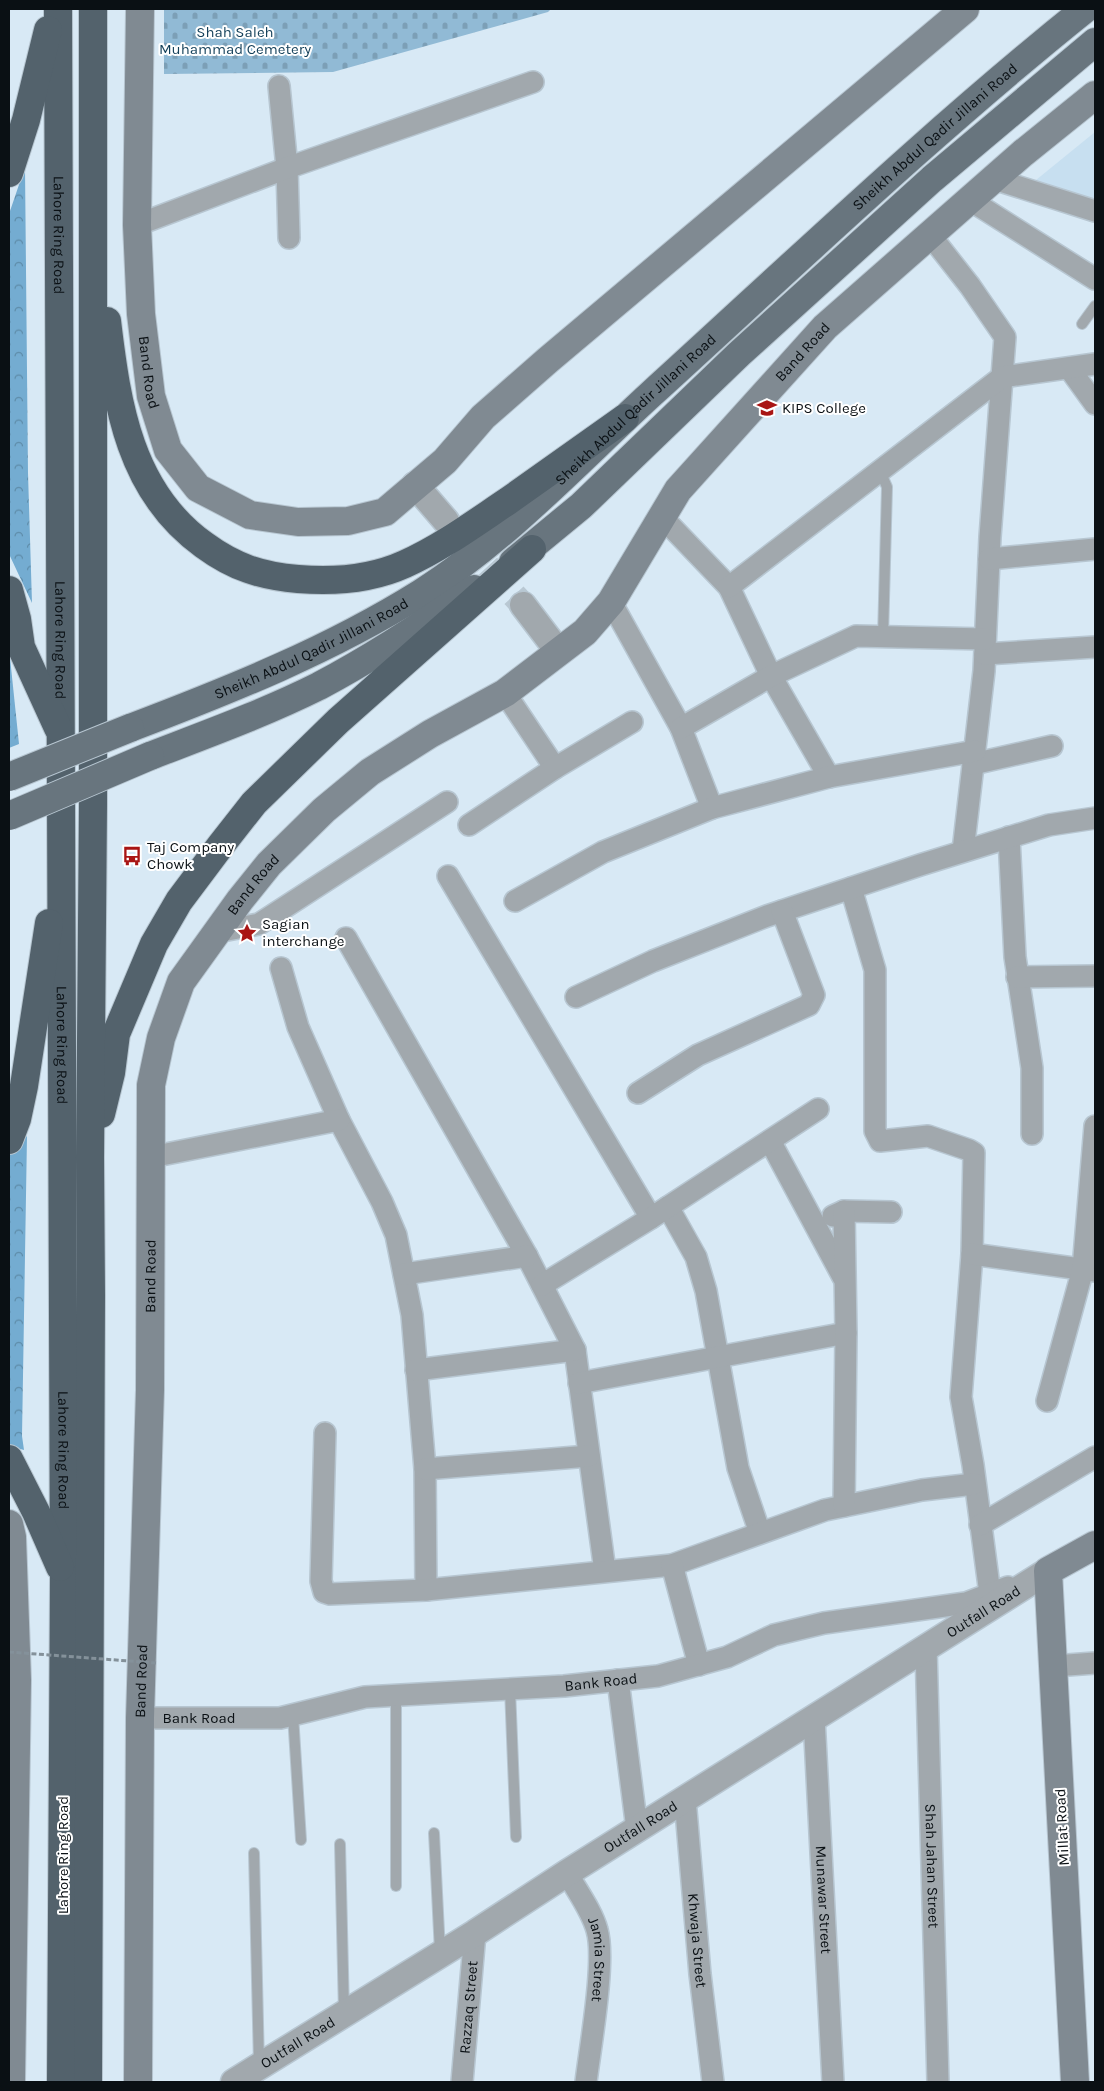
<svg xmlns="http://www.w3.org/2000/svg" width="1104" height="2091" font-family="Karla,sans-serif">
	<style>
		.built { fill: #c7dff0 }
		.forest { fill: url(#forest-crowns) }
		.cemetery { fill: url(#cemetery-stones) }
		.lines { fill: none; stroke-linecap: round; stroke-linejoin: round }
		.tertiary-tunnel { stroke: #b9c8d3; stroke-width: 26; stroke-dasharray: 26 13; stroke-linecap: butt }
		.service-casing { stroke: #b7c6d1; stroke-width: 12 }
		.minor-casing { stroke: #b7c6d1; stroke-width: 24 }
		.tertiary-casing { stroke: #b7c6d1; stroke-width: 29 }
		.secondary-casing { stroke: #b7c6d1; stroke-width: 30 }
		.primary-casing { stroke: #b7c6d1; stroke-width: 30 }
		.motorway-casing { stroke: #b7c6d1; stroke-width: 30 }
		.service { stroke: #a1a8ad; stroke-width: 10 }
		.minor { stroke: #a1a8ad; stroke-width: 21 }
		.tertiary { stroke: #a1a8ad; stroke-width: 26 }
		.secondary { stroke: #808a92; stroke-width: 28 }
		.primary { stroke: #68757e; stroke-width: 28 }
		.motorway { stroke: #53626c; stroke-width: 28 }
		.primary-bridge-casing { stroke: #b7c6d1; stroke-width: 30; stroke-linecap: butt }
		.path-bridge { stroke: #84919a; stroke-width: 3; stroke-dasharray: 5 2.5; stroke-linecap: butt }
		.primary-bridge { stroke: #68757e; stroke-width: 28 }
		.labels { text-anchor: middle; stroke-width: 4; stroke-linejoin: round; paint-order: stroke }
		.park-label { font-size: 15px; fill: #123f59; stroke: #fff }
		.street-label { font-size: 15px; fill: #0a1014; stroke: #fff }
		.poi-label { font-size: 15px; fill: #0a1014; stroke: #fff; text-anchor: start }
	</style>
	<defs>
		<pattern id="forest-crowns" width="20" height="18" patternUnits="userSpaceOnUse" patternTransform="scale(1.25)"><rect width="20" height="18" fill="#74acd1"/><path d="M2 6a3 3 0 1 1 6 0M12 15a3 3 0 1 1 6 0" fill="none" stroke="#5d8ba8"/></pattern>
		<pattern id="cemetery-stones" width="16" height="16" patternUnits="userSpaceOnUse" patternTransform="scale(1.25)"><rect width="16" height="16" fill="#91bad5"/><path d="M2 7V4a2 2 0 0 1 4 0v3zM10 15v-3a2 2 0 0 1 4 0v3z" fill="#7c9fb6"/></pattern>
	</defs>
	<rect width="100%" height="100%" fill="#d8e9f5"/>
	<polygon class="built" points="1095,132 1095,211 1025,189"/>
	<g class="forest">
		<polygon points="25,167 28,473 32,603 9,554 9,214"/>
		<polygon points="9,648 19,744 9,748"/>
		<polygon points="27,1136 22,1436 24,1450 9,1446 9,1152"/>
	</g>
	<polygon class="cemetery" points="164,9 551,9 548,12 333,72 164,74"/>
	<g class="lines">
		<polyline class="tertiary-tunnel" points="461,538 523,605"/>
		<defs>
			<g id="service">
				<polyline points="1082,324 1095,306"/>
				<polyline points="880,471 887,487 883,637"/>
				<polyline points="510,1689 516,1837"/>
				<polyline points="293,1715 301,1840"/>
				<polyline points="434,1833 440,1952"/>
				<polyline points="340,1844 344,2013"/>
				<polyline points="254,1853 259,2065"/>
				<polyline points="396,1886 396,1695"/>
			</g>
			<g id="minor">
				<polyline points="279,86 287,168 289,238"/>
				<polyline points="994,179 1095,211"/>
				<polyline points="970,200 1095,279"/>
				<polyline points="137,225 287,168 533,82"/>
				<polyline points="930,235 970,286 1005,337 990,537 984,671 963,851"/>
				<polyline points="1069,368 1095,404"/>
				<polyline points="661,516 729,587 771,676 829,777"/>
				<polyline points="989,559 1095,549"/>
				<polyline points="729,587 1002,377 1095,364"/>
				<polyline points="611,602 681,728 712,808"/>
				<polyline points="985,654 1095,647"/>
				<polyline points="505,693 555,768"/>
				<polyline points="681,728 771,676 856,636 985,639"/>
				<polyline points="973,764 1052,746"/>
				<polyline points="469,825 555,768 632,722"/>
				<polyline points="1009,837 1015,957 1032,1068 1032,1134"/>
				<polyline points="448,876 651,1218"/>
				<polyline points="851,888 875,970 875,1131 880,1141 928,1136 969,1150 974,1153 972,1254 961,1397 973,1465 990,1594"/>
				<polyline points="515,901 603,852 712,808 829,777 975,751"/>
				<polyline points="217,932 259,924 447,802"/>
				<polyline points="346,938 527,1256 575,1350 605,1571"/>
				<polyline points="281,968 298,1027 339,1120 382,1202 396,1235 412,1315 425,1469 426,1590"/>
				<polyline points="1017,977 1095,976"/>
				<polyline points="576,997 653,961 767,916 920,865 1049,825 1095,818"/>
				<polyline points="638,1093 698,1055 809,1005 814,995 782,911"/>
				<polyline points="770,1141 843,1277"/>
				<polyline points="151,1157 339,1120"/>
				<polyline points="668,1207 696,1257 706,1291 738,1468 760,1533"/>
				<polyline points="833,1216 844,1211 891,1212"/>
				<polyline points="972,1254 1095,1271"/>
				<polyline points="404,1274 527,1256"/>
				<polyline points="542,1285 651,1218 818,1109"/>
				<polyline points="416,1370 575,1350"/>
				<polyline points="579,1383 846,1333"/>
				<polyline points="1047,1401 1083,1269 1095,1126"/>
				<polyline points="325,1433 321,1581 324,1592 330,1594 426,1590 672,1565 825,1510 922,1490 974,1484"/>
				<polyline points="425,1469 589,1456"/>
				<polyline points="844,1506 846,1333 844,1211"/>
				<polyline points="980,1525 1095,1457"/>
				<polyline points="672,1565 699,1665"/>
				<path id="s1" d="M926 1648 938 2082"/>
				<polyline points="1054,1666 1095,1663"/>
				<polyline points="618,1680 637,1829"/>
				<path id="s2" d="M140 1718H280L365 1697 564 1686 658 1676 727 1657 774 1635 824 1623 966 1603 1008 1587"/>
				<path id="s3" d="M814 1718 833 2082"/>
				<path id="s4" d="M685 1799 700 1974 713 2082"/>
				<path id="s5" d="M567 1873C577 1891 592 1911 597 1930 606 1960 590 2048 586 2082"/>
				<path id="s6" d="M462 2082 475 1933"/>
			</g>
			<g id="tertiary">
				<polyline points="415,485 446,521"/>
				<polyline points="523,605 558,651"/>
				<path id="s7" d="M234 2082 475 1933 567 1873 1048 1571"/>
			</g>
			<g id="secondary">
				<path id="s8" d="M140 9 137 225 141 314 151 396 168 450 198 488 250 515 298 522 348 521 385 512 445 461 483 417 548 360 965 9"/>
				<polyline points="9,1524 12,1537 17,1680 11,2082"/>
				<path id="s9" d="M138 2082 140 1718 150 1390 151 1085 161 1038 181 982 240 900 269 864 324 810 370 772 430 734 505 693 585 632 611 602 678 490 825 327 1023 153 1095 95"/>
				<polyline points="1075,2082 1048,1571 1095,1545"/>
			</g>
			<g id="primary">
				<polyline points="513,562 581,506 739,354 932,179 1095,42"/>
				<path id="s10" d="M130 728C230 690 330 650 421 593 506 539 576 463 650 395 793 265 934 130 1085 9"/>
				<path d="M150 756C207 734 265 713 319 686 372 658 424 624 474 589"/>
			</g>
			<g id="motorway">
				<path id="s11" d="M58 9 64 1577 61 2082"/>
				<polyline points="9,173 26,120 48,30"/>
				<path d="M107 321C117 406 130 492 204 545 234 567 261 576 298 579 334 582 372 579 405 564 441 548 475 523 508 501 547 473 586 446 625 418"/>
				<polyline points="9,590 17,619 21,647 58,728"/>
				<polyline points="101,1114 111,1073 116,1034 154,944 179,901 221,845 254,803 338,721 532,549"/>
				<polyline points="9,1140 17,1119 24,1086 49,923"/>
				<polyline points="9,1459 36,1512 60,1567"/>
				<polyline points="88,2082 91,1295 90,1158 93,805 93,9"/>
			</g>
		</defs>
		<use href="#service" class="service-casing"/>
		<use href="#minor" class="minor-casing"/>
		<use href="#tertiary" class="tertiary-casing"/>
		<use href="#secondary" class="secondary-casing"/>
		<use href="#primary" class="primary-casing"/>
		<use href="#motorway" class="motorway-casing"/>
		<use href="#service" class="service"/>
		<use href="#minor" class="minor"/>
		<use href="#tertiary" class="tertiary"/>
		<use href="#secondary" class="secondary"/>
		<use href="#primary" class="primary"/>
		<use href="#motorway" class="motorway"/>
		<defs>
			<g id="primary-bridge">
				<polyline points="9,777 130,728"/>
				<polyline points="9,816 150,756"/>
			</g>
		</defs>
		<use href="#primary-bridge" class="primary-bridge-casing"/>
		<polyline class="path-bridge" points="9,1652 156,1663"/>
		<use href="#primary-bridge" class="primary-bridge"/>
	</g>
	<defs>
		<symbol id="university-bare" viewBox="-9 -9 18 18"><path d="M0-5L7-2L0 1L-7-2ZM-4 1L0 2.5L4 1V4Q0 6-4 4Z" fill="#a91514" stroke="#fff" stroke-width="2.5" paint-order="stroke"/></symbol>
		<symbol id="bus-bare" viewBox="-9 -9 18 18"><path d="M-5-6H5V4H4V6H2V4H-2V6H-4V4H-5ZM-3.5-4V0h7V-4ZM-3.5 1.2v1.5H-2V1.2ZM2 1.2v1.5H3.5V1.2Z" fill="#a91514" stroke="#fff" stroke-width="2.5" paint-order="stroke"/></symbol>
		<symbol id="sight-bare" viewBox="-9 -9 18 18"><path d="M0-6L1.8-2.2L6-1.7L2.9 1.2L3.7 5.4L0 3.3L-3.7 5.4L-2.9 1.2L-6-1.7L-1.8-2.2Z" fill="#a91514" stroke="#fff" stroke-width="2.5" paint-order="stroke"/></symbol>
	</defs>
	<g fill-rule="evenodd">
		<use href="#university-bare" x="753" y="394" width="28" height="28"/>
		<use href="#bus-bare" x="118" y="842" width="28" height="28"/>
		<use href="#sight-bare" x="233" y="919" width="28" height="28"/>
	</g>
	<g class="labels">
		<g class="park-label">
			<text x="235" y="37">Shah Saleh<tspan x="235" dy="17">Muhammad Cemetery</tspan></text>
		</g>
		<g class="street-label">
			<text dy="5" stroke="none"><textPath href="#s10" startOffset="1009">Sheikh Abdul Qadir Jillani Road</textPath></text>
			<text dy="5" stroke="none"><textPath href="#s11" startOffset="226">Lahore Ring Road</textPath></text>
			<text dy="5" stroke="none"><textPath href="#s9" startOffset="2002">Band Road</textPath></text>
			<text dy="5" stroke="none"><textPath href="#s8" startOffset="364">Band Road</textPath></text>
			<text dy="5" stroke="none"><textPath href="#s10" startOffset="604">Sheikh Abdul Qadir Jillani Road</textPath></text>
			<text dy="5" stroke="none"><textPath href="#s11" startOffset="631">Lahore Ring Road</textPath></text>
			<text dy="5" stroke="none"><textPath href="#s10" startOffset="198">Sheikh Abdul Qadir Jillani Road</textPath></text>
			<text dy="5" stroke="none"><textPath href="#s9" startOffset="1226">Band Road</textPath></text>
			<text dy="5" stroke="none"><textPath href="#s11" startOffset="1036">Lahore Ring Road</textPath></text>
			<text dy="5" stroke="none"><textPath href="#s9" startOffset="806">Band Road</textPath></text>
			<text dy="5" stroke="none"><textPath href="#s11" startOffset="1441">Lahore Ring Road</textPath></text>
			<text dy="5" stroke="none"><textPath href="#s7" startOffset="885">Outfall Road</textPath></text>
			<text dy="5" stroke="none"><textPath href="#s9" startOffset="401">Band Road</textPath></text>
			<text dy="5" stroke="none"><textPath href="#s2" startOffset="464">Bank Road</textPath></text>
			<text dy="5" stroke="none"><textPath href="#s2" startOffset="59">Bank Road</textPath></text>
			<text dy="5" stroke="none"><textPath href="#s7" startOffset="480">Outfall Road</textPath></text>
			<text transform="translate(1062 1827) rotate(-93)" y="5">Millat Road</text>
			<text transform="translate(63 1855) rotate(-90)" y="5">Lahore Ring Road</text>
			<text dy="5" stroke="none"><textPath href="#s1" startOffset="218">Shah Jahan Street</textPath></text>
			<text dy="5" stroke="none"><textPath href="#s3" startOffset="182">Munawar Street</textPath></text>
			<text dy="5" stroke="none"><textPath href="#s4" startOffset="142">Khwaja Street</textPath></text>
			<text dy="5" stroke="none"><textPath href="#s5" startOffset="94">Jamia Street</textPath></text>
			<text dy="5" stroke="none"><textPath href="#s6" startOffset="75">Razzaq Street</textPath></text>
			<text dy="5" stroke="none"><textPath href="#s7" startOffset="75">Outfall Road</textPath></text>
		</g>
		<g class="poi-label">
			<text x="782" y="413">KIPS College</text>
			<text x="147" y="852">Taj Company<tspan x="147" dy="17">Chowk</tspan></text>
			<text x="262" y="929">Sagian<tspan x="262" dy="17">interchange</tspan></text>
		</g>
	</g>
	<rect width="1104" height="2091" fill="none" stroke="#0a1014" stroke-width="20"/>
</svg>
